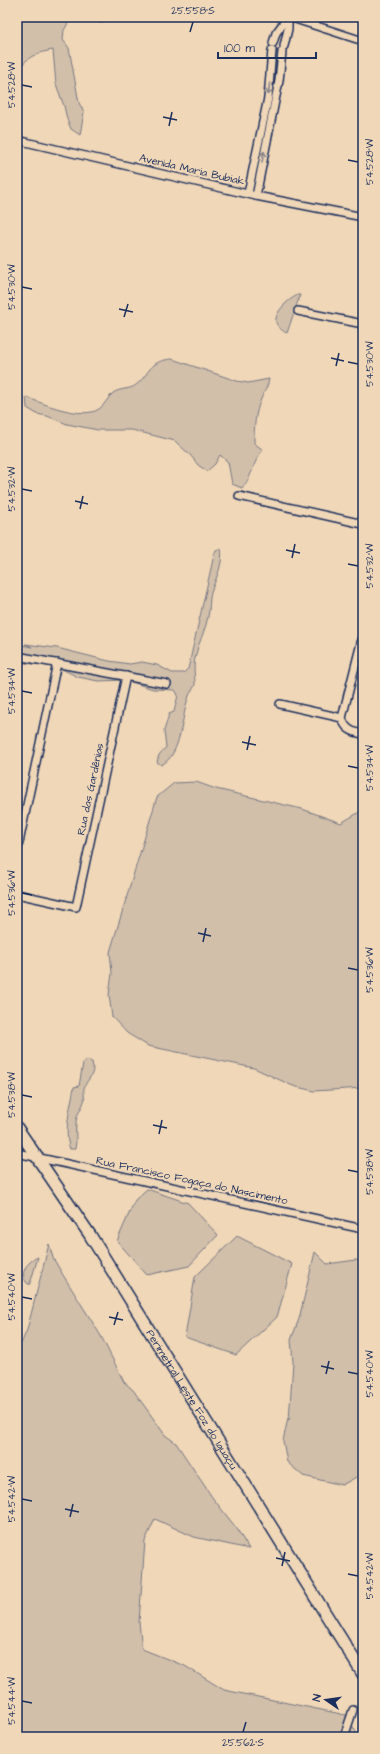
<svg xmlns="http://www.w3.org/2000/svg" width="380" height="1754" font-family="'Architects Daughter',sans-serif">
	<style>
		.green { fill: #d1bfaa; stroke: #767784 }
		.lines { fill: none; stroke-linecap: round; stroke-linejoin: round }
		.minor-casing { stroke: #1b2f5e; stroke-width: 10 }
		.highway-casing { stroke: #1b2f5e; stroke-width: 14 }
		.minor { stroke: #f0d7b7; stroke-width: 7 }
		.highway { stroke: #f0d7b7; stroke-width: 11 }
		.oneway { stroke: #86838a }
		.ticks { fill: none; stroke: #1b2f5e; stroke-width: 1.5 }
		.labels { text-anchor: middle; stroke-width: 4; stroke-linejoin: round; paint-order: stroke }
		.street-label { font-size: 11px; fill: #1b2f5e; stroke: #f0d7b7 }
		.neatline { fill: none; stroke: #1b2f5e; stroke-width: 1.5 }
		.ticks-label { font-size: 10px; text-anchor: middle; fill: #1b2f5e }
	</style>
	<rect width="100%" height="100%" fill="#f0d7b7"/>
	<filter id="ink" filterUnits="userSpaceOnUse"><feTurbulence type="fractalNoise" baseFrequency=".025" numOctaves="2"/><feDisplacementMap in="SourceGraphic" scale="8" xChannelSelector="R" yChannelSelector="G"/><feConvolveMatrix kernelMatrix="1 2 1 2 8 2 1 2 1" color-interpolation-filters="sRGB"/></filter>
	<g filter="url(#ink)">
		<g class="green">
			<path d="M17 17H116L102 23 80 19 70 20 64 30 63 40 69 48 79 103 84 112 80 135 71 129 67 119 64 106 56 84 53 50C35 53 23 58 17 76Z"/>
			<path d="M298 295H300L287 333C283 332 276 325 276 322 274 312 290 298 298 295Z"/>
			<path d="M172 359 237 381 248 383 269 379C268 387 264 392 261 399 255 413 254 428 254 443L263 450C252 462 254 475 242 488L232 484 228 462 220 455 215 464 207 471 198 465 191 456 175 441 132 430H98L67 424 47 416 37 414 27 408 26 397C43 404 83 420 99 409 105 405 108 397 113 393 120 388 130 390 136 385 151 373 148 361 172 359Z"/>
			<path d="M221 548C224 563 216 578 211 592 209 600 210 609 208 617 205 632 198 643 195 658 193 668 195 676 195 685 193 690 190 692 189 696 181 716 182 755 161 765L157 762 159 755 166 747 164 731 169 714 174 712 178 695 175 690 153 689 125 680 98 681 78 677 58 667 17 662V644L32 647 25 644 57 648 109 661 130 664 142 662 157 665 172 673H183L188 669 214 555 216 550Z"/>
			<polygon points="196,782 216,789 302,809 341,823 363,810 363,1088 314,1091 293,1086 254,1068 148,1046 127,1033 112,1017 109,995 112,973 110,952 157,797 174,783"/>
			<path d="M87 1060 92 1062C96 1076 87 1078 84 1088 83 1093 86 1099 83 1104 80 1111 76 1115 76 1124 75 1133 77 1140 75 1149H70C63 1131 71 1106 74 1087L79 1086 83 1063Z"/>
			<polygon points="147,1189 188,1203 218,1235 189,1266 147,1275 117,1241 135,1200"/>
			<polygon points="237,1236 292,1264 277,1317 236,1355 185,1337 195,1277"/>
			<polygon points="49,1244 53,1258 63,1275 101,1336 124,1382 133,1390 165,1435 176,1443 212,1497 237,1529 249,1549 194,1537 155,1519 145,1541 139,1622 142,1649 185,1666 224,1690 346,1715 359,1737 17,1737 17,1353 27,1330"/>
			<polygon points="315,1252 327,1264 356,1260 363,1262 363,1455 360,1475 342,1485 303,1476 287,1462 283,1441 288,1418 289,1420 293,1362 291,1340 299,1319"/>
			<path d="M38 1257 30 1284H28C17 1274 28 1261 38 1257Z"/>
		</g>
		<g class="lines">
			<defs>
				<g id="minor">
					<polyline points="289,17 363,41"/>
					<polyline points="273,43 276,33 288,17"/>
					<polyline points="284,46 288,29 288,17"/>
					<polyline points="17,140 256,196 363,217"/>
					<polyline points="248,193 268,98 272,50"/>
					<polyline points="256,196 279,81 282,52"/>
					<polyline points="298,311 363,324"/>
					<polyline points="239,496 363,524"/>
					<polyline points="17,656 167,684"/>
					<path d="M280 704 342 718C345 729 352 732 363 734"/>
					<polyline points="342,718 363,635"/>
					<polyline points="17,852 57,663"/>
					<polyline points="17,894 76,907 126,676"/>
					<polyline points="17,1153 363,1229"/>
					<polyline points="344,1737 353,1710"/>
				</g>
				<g id="highway">
					<path id="s1" d="M17 1128 90 1235 363 1674"/>
				</g>
			</defs>
			<use href="#minor" class="minor-casing"/>
			<use href="#highway" class="highway-casing"/>
			<use href="#minor" class="minor"/>
			<use href="#highway" class="highway"/>
		</g>
		<defs><path id="oneway-shaft" d="M-6 0H5M1.5-3L5.5 0L1.5 3" fill="none" stroke-width="1.6" stroke-linecap="round" stroke-linejoin="round"/></defs>
		<g class="oneway">
			<use href="#oneway-shaft" transform="translate(269 89) rotate(96)"/>
			<use href="#oneway-shaft" transform="translate(263 157) rotate(-79)"/>
		</g>
	</g>
	<path class="ticks" d="M190 32 193 22M22 85 32 87M163 117 177 120M169 126 172 112M348 160 358 162M22 287 32 289M119 309 133 312M124 317 128 304M331 358 344 361M348 362 358 364M336 366 339 353M22 489 32 491M75 501 88 504M80 509 83 496M286 550 300 553M292 558 295 544M348 564 358 566M22 691 32 693M242 742 256 745M247 750 250 736M348 766 358 768M22 893 32 895M198 933 211 936M203 942 206 928M348 968 358 970M22 1095 32 1097M153 1125 167 1128M159 1134 162 1120M348 1170 358 1172M22 1297 32 1299M109 1317 123 1320M114 1325 118 1312M321 1366 334 1369M348 1372 358 1374M326 1374 329 1361M22 1499 32 1501M65 1509 79 1512M70 1517 73 1504M276 1558 290 1561M282 1566 285 1552M348 1574 358 1576M22 1701 32 1703M243 1732 246 1722"/>
	<g class="labels">
		<g class="street-label">
			<text transform="translate(192 169) rotate(13)" y="4">Avenida Maria Bubiak</text>
			<text transform="translate(90 789) rotate(-78)" y="4">Rua das Gardênias</text>
			<text transform="translate(192 1180) rotate(12)" y="4">Rua Francisco Fogaça do Nascimento</text>
			<text dy="4" stroke="none"><textPath href="#s1" startOffset="323">Perimetral Leste Foz do Iguaçu</textPath></text>
		</g>
	</g>
	<rect width="380" height="1754" fill="none" stroke="#f0d7b7" stroke-width="44"/>
	<g transform="translate(326 1700) rotate(283)" stroke="#f0d7b7" stroke-width="3" paint-order="stroke">
	<path d="M0-3L7 15L0 10L-7 15Z" fill="#1b2f5e"/>
	<text y="-6" font-size="11" font-weight="bold" text-anchor="middle" fill="#1b2f5e">N</text>
	</g>
	<path d="M218 52v6h98v-6" fill="none" stroke="#1b2f5e" stroke-width="2"/>
	<text x="224" y="52" font-size="12" fill="#1b2f5e" stroke="#f0d7b7" stroke-width="3" paint-order="stroke">100 m</text>
	<rect x="22" y="22" width="336" height="1710" class="neatline"/>
	<g class="ticks-label">
		<text x="193" y="14">25.558°S</text>
		<text transform="translate(11 85) rotate(-90)" y="4">54.528°W</text>
		<text transform="translate(369 162) rotate(-90)" y="4">54.528°W</text>
		<text transform="translate(11 287) rotate(-90)" y="4">54.530°W</text>
		<text transform="translate(369 364) rotate(-90)" y="4">54.530°W</text>
		<text transform="translate(11 489) rotate(-90)" y="4">54.532°W</text>
		<text transform="translate(369 566) rotate(-90)" y="4">54.532°W</text>
		<text transform="translate(11 691) rotate(-90)" y="4">54.534°W</text>
		<text transform="translate(369 768) rotate(-90)" y="4">54.534°W</text>
		<text transform="translate(11 893) rotate(-90)" y="4">54.536°W</text>
		<text transform="translate(369 970) rotate(-90)" y="4">54.536°W</text>
		<text transform="translate(11 1095) rotate(-90)" y="4">54.538°W</text>
		<text transform="translate(369 1172) rotate(-90)" y="4">54.538°W</text>
		<text transform="translate(11 1297) rotate(-90)" y="4">54.540°W</text>
		<text transform="translate(369 1374) rotate(-90)" y="4">54.540°W</text>
		<text transform="translate(11 1499) rotate(-90)" y="4">54.542°W</text>
		<text transform="translate(369 1576) rotate(-90)" y="4">54.542°W</text>
		<text transform="translate(11 1701) rotate(-90)" y="4">54.544°W</text>
		<text x="243" y="1746">25.562°S</text>
	</g>
</svg>
